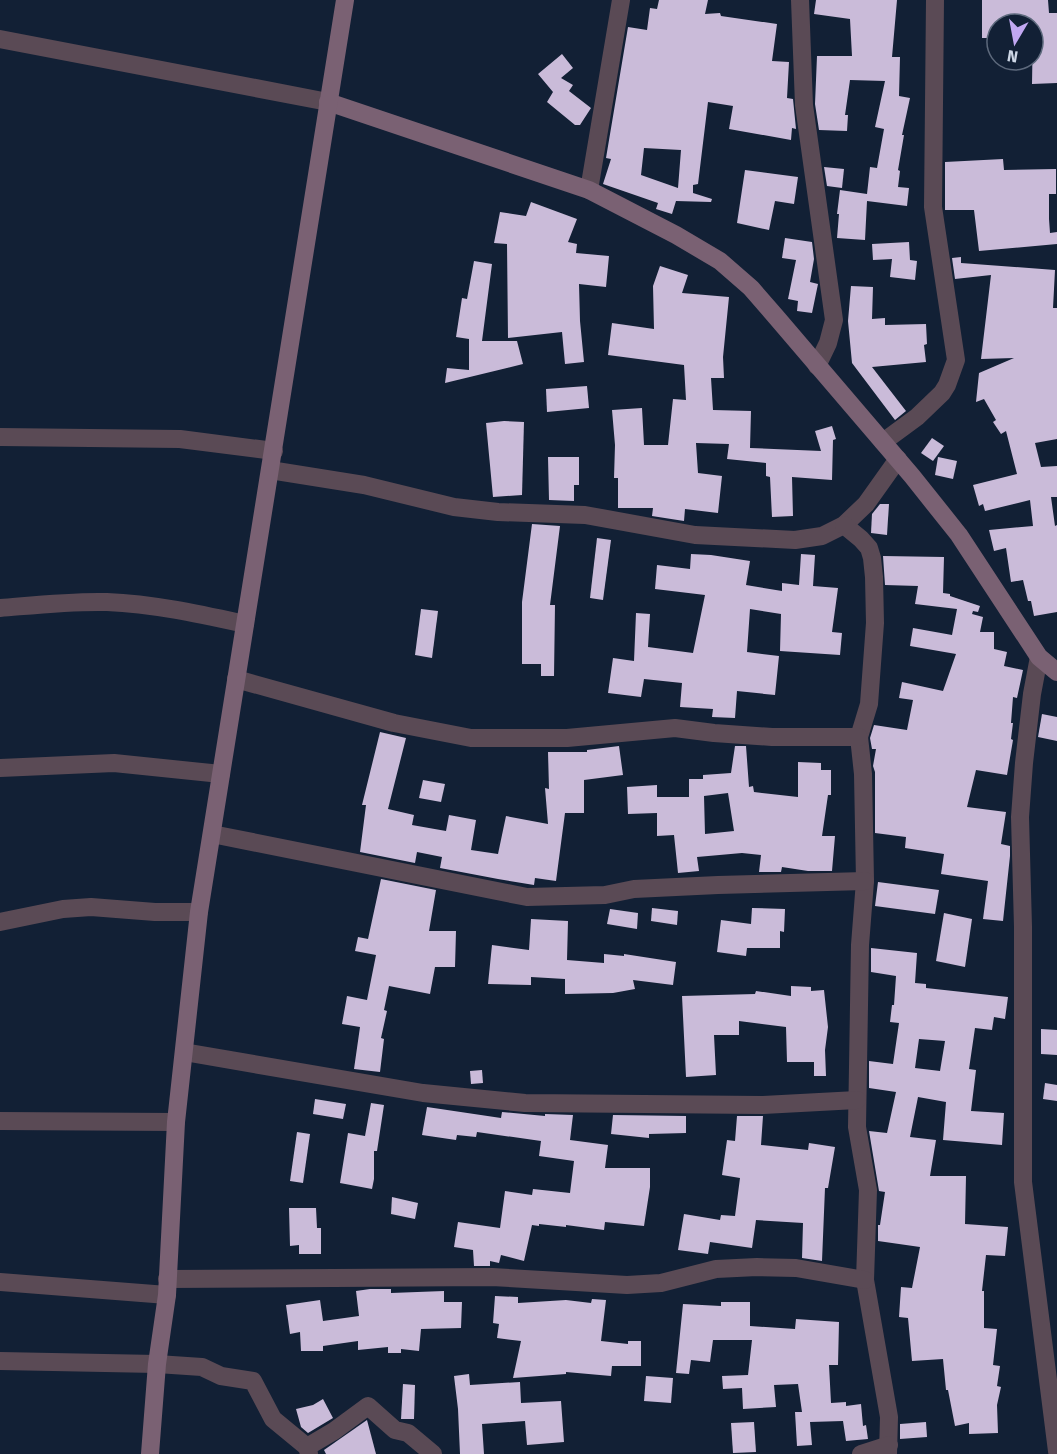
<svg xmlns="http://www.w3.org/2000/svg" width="1057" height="1454" font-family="'Fira Sans',sans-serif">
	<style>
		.building { fill: #cabbd9; fill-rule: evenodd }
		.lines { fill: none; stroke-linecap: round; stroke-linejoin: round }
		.street { stroke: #5a4a55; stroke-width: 18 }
		.secondary { stroke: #7a6173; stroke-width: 18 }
	</style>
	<rect width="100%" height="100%" fill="#122035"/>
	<g class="building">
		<path d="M659 0H708L705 14 720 13 721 16 777 24 772 61 789 62 787 98 793 99 796 129 792 128 791 140 729 129 733 106 708 102 698 184 693 185V193L712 199 711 202 676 201 672 214 656 209 658 203 603 184 611 159 606 158 628 27 647 30 650 8 657 9ZM644 148 681 150 678 188 641 175Z"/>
		<polygon points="816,0 897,0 892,57 900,57 899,96 910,98 902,135 904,135 898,170 900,171 898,187 909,188 907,206 867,201 865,240 837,238 839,214 837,214 840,190 867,194 870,167 877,168 884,129 875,127 885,81 850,80 845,115 848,115 847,131 819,130 815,104 817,56 852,56 850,19 814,14"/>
		<polygon points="982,0 1048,0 1049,13 1057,13 1057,83 1032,84 1033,24 997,24 997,38 982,38"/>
		<polygon points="562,54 573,68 561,78 573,85 569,91 591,108 580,125 575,125 547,102 553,92 538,74"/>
		<polygon points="1003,159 1004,170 1056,169 1056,194 1049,194 1049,219 1050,233 1057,232 1057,244 979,251 974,210 945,210 945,162"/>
		<polygon points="824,167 844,169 842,188 827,186"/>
		<polygon points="745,170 798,177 794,204 775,201 769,230 737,223"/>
		<polygon points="531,202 577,219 568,242 577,244 576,253 609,256 606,287 579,284 580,321 584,362 565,364 562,332 508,338 507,244 494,243 500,212 526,216"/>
		<polygon points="785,238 812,242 814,259 810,282 818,284 812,313 797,311 798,301 788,299 796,260 782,258"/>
		<polygon points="909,242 910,260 917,261 915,280 890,277 892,259 873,260 872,244"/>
		<polygon points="961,257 961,263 1055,270 1053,308 1057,308 1057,439 1035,443 1041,467 1057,466 1057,497 1051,497 1055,526 1057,525 1057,612 1034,616 1031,601 1028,601 1023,580 1011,582 1006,548 994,551 989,530 1033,526 1030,500 985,511 983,504 979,506 973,485 1017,474 1006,431 1001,434 993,422 996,420 984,399 976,402 979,373 1014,358 981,359 991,275 955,279 952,258"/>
		<polygon points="474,261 492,264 482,341 517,341 523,364 445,383 447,368 469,370 469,339 456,337 462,298 467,299"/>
		<polygon points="660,266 688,275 682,293 729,297 723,357 724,378 711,378 713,410 751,411 750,448 821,451 815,431 832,426 836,439 833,440 832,480 792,477 793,516 772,517 770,477 766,476 766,463 727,459 729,444 696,443 698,473 722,476 718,513 685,509 684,521 652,516 653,508 618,508 618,478 614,478 615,445 612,410 642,408 644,445 668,445 673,399 686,400 684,365 608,355 612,323 654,329 653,286"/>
		<polygon points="851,286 873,287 872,319 885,318 885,325 926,324 927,344 924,345 926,362 872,367 906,411 895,420 852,363 848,321"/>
		<polygon points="587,386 589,408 547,412 546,389"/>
		<polygon points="504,421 524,422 522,495 493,497 486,423"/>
		<polygon points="932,438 944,446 933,461 921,453"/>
		<polygon points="548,457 579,457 579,485 574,485 574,501 549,500"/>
		<polygon points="938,457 957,461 953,479 935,475"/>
		<polygon points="880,504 889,504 887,535 871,533 872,514"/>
		<polygon points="532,524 560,526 550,605 555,605 554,676 541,676 541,664 522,664 522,602"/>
		<polygon points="597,538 611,540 603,600 590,598"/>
		<polygon points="691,554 711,555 750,561 746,585 782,591 782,583 799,585 801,554 815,555 813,586 838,588 832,632 842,633 840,655 780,651 781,614 750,609 747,652 779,656 775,695 737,691 735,718 712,717 713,709 680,707 682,683 644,679 641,697 608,693 613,658 634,661 636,613 650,614 648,647 693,653 705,595 655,589 657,565 690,569"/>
		<polygon points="883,556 944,557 943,593 950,594 950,596 980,606 978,612 973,611 972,614 983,617 980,632 994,632 994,649 1007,652 1004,666 1023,670 1017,698 1013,697 1011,723 1013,723 1011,739 1013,740 1007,775 976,770 967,807 1006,812 1001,844 1010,846 1010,856 1003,921 983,919 988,881 941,874 944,854 905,848 906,837 875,833 875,772 873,766 876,749 872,749 870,738 874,725 907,730 913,700 899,698 902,682 943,691 956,654 910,646 913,628 952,635 957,609 915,604 918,586 885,585"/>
		<polygon points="421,609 438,611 432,658 415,655"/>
		<polygon points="1042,714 1057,717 1057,741 1038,737"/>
		<polygon points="380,732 406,738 388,809 414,815 412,825 446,831 449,815 476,820 471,850 498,854 506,816 548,824 545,788 549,789 548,752 587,752 587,750 619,746 623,775 584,780 584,813 565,813 556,881 535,878 534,885 498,879 440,868 442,857 417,852 415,863 360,852 366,805 362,805"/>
		<path d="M735 746H746L749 787 753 786 754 792 798 797V762L821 763V770H831V795H828L822 836H835L832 871H808L782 867 781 872H759L761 855 742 853 697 857 699 871 678 873 674 835 657 836V813L628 814 627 787 657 785V797H689V779H703V775L731 773ZM728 793 734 831 705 834 704 796Z"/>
		<polygon points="423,780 445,784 441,802 419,798"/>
		<polygon points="381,879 436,890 429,931 456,931 455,967 435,967 430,994 389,986 384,1010 387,1011 381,1038 384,1039 380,1072 354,1069 360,1027 342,1024 347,996 367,1000 376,955 355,951 358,937 368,939"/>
		<polygon points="878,882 939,890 935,914 875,906"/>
		<polygon points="652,908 678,911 677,925 651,921"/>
		<polygon points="752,908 785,909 784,932 780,931 780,948 747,948 746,956 717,952 721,920 751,924"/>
		<polygon points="610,909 638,913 637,929 607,924"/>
		<polygon points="944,913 972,919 965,967 936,961"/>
		<polygon points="531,919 568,921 567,960 604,963 604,954 624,956 624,954 676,962 673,985 633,980 635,989 613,993 565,994 565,979 531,977 531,985 488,984 492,945 529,950"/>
		<path d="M871 948 917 953 915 983 926 984V988L1008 997 1005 1019 994 1017 992 1030 975 1028 969 1069 976 1070 971 1111 1004 1113 1002 1145 943 1140 946 1102 918 1097 910 1137 936 1140 930 1176H966L965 1224 1008 1227 1005 1256 986 1255 982 1291H984V1328L997 1329 993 1365 1000 1366 997 1386 1001 1387 997 1405 998 1433 969 1434V1423L955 1426 948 1390H946L943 1359 912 1361 908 1318 899 1317 901 1287 912 1288 920 1247 878 1241V1225H880L885 1192 879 1191 869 1131 887 1133 896 1092 869 1088V1061L893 1064 899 1023 890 1022 892 1005H894L896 976 871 972ZM919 1039 945 1041 940 1071 915 1068Z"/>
		<polygon points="791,986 811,987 811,991 824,990 828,1027 825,1050 826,1076 814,1076 814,1062 787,1062 786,1027 739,1021 739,1035 714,1035 716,1075 686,1077 682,996 755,994 756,991 791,996"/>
		<polygon points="1041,1029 1057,1030 1057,1055 1041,1054"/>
		<polygon points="482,1070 483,1083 471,1084 470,1071"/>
		<polygon points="1045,1083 1057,1085 1057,1101 1043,1099"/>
		<polygon points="315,1099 346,1104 343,1119 313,1114"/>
		<polygon points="371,1103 384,1105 377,1151 374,1151 374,1179 372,1189 340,1183 348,1133 365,1136"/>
		<polygon points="427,1107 501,1118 502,1112 545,1116 545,1114 573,1115 570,1140 608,1145 605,1168 650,1168 650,1187 644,1226 605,1222 604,1230 566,1225 566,1227 539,1224 539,1226 532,1225 524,1261 501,1255 499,1263 490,1261 490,1266 474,1266 473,1250 454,1247 458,1222 500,1228 505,1191 532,1195 533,1189 570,1193 574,1161 539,1156 541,1141 477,1132 476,1137 457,1135 456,1140 422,1135"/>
		<polygon points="613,1115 686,1116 686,1133 649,1134 649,1138 611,1134"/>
		<polygon points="737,1116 763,1116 761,1145 808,1150 809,1143 835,1147 828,1188 825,1188 822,1261 802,1258 803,1223 756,1220 752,1248 710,1242 708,1254 678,1250 684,1214 720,1220 721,1215 735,1216 740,1178 722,1175 727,1140 735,1141"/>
		<polygon points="297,1132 310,1134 303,1183 290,1181"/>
		<polygon points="392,1197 418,1203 415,1219 391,1214"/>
		<polygon points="289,1208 316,1208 317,1228 321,1228 321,1254 299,1254 299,1245 290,1246"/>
		<polygon points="370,1289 391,1289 391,1293 444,1291 444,1302 462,1302 461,1328 421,1329 419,1351 401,1349 401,1353 388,1353 388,1347 358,1350 358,1341 323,1346 323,1351 301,1351 300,1332 290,1334 286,1305 320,1300 323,1321 359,1316 356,1291"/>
		<polygon points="495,1296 518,1297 518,1303 566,1300 591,1303 592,1299 606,1300 601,1341 628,1344 628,1341 641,1341 641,1366 612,1366 611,1376 566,1372 566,1374 513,1378 521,1341 497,1338 499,1324 493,1323"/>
		<polygon points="721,1302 750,1302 750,1326 795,1329 796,1319 839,1322 838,1365 829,1365 831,1403 846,1402 846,1406 861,1404 863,1426 866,1425 868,1439 846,1441 843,1421 810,1422 812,1445 797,1446 795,1412 802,1412 798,1384 774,1385 776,1407 743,1409 742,1388 723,1389 722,1376 748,1375 752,1340 713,1340 710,1362 691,1360 689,1374 676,1373 683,1304 721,1306"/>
		<polygon points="469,1374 470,1385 520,1382 521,1403 561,1401 564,1442 527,1445 525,1421 482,1424 484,1454 460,1454 458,1409 454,1376"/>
		<polygon points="646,1376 673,1378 671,1403 644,1401"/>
		<polygon points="403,1384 415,1385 414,1419 401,1419"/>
		<polygon points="323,1399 333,1418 308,1433 301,1427 296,1409 313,1405"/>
		<polygon points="367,1420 376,1454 326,1454 324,1450"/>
		<polygon points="754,1422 756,1452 733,1453 731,1423"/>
		<polygon points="926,1422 927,1437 900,1439 900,1424"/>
	</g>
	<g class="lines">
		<g class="street">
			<polyline points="800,0 804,105 834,320 828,343 817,366"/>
			<polyline points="0,39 328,102"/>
			<polyline points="589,190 621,0"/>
			<polyline points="0,437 180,439 274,451"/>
			<polyline points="883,442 917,417 942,393 947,385 956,360 933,207 935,0"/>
			<polyline points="270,470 364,485 454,507 498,512 585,515 695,535 795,540 822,536 844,525 866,504 898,459"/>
			<polyline points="844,525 861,539 869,548 872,558 874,577 875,623 869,704 859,737 863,774 865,881 860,945 857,1127 868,1190 865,1280 889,1417 888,1454"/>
			<path d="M0 608C36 605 71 601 107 602 154 604 199 614 245 624"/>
			<polyline points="1039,657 1032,694 1024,763 1020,817 1023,927 1023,1182 1057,1451"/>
			<polyline points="236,679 394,723 471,738 567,738 675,728 714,733 772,737 859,737"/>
			<polyline points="0,768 114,763 221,774"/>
			<polyline points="212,834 527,897 605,895 634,889 718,885 865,881"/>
			<polyline points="0,922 63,909 91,907 155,912 199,912"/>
			<polyline points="184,1052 423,1093 525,1103 763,1105 857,1100"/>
			<polyline points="0,1121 176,1122"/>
			<polyline points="167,1279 492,1277 627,1285 661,1283 716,1269 757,1267 796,1268 865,1280"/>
			<polyline points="0,1282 167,1295"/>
			<polyline points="0,1361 157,1364 202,1367 221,1376 253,1381 273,1419 307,1447 309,1454"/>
			<polyline points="307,1447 334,1431 368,1406 395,1430 408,1433 433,1454"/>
			<polyline points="861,1454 889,1445"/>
		</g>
		<g class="secondary">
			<polyline points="328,102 589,190 676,235 720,261 751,288 777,318 912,476 959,535 1039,657 1057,672"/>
			<polyline points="150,1454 157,1364 167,1295 176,1122 199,912 345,0"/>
		</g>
	</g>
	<g transform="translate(1015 42) rotate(190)"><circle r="28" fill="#122035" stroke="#5d697c" stroke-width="1.5"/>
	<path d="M0-4.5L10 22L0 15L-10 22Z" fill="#c2a8f2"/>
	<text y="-9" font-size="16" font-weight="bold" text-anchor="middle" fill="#ced7e6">N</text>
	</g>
</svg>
